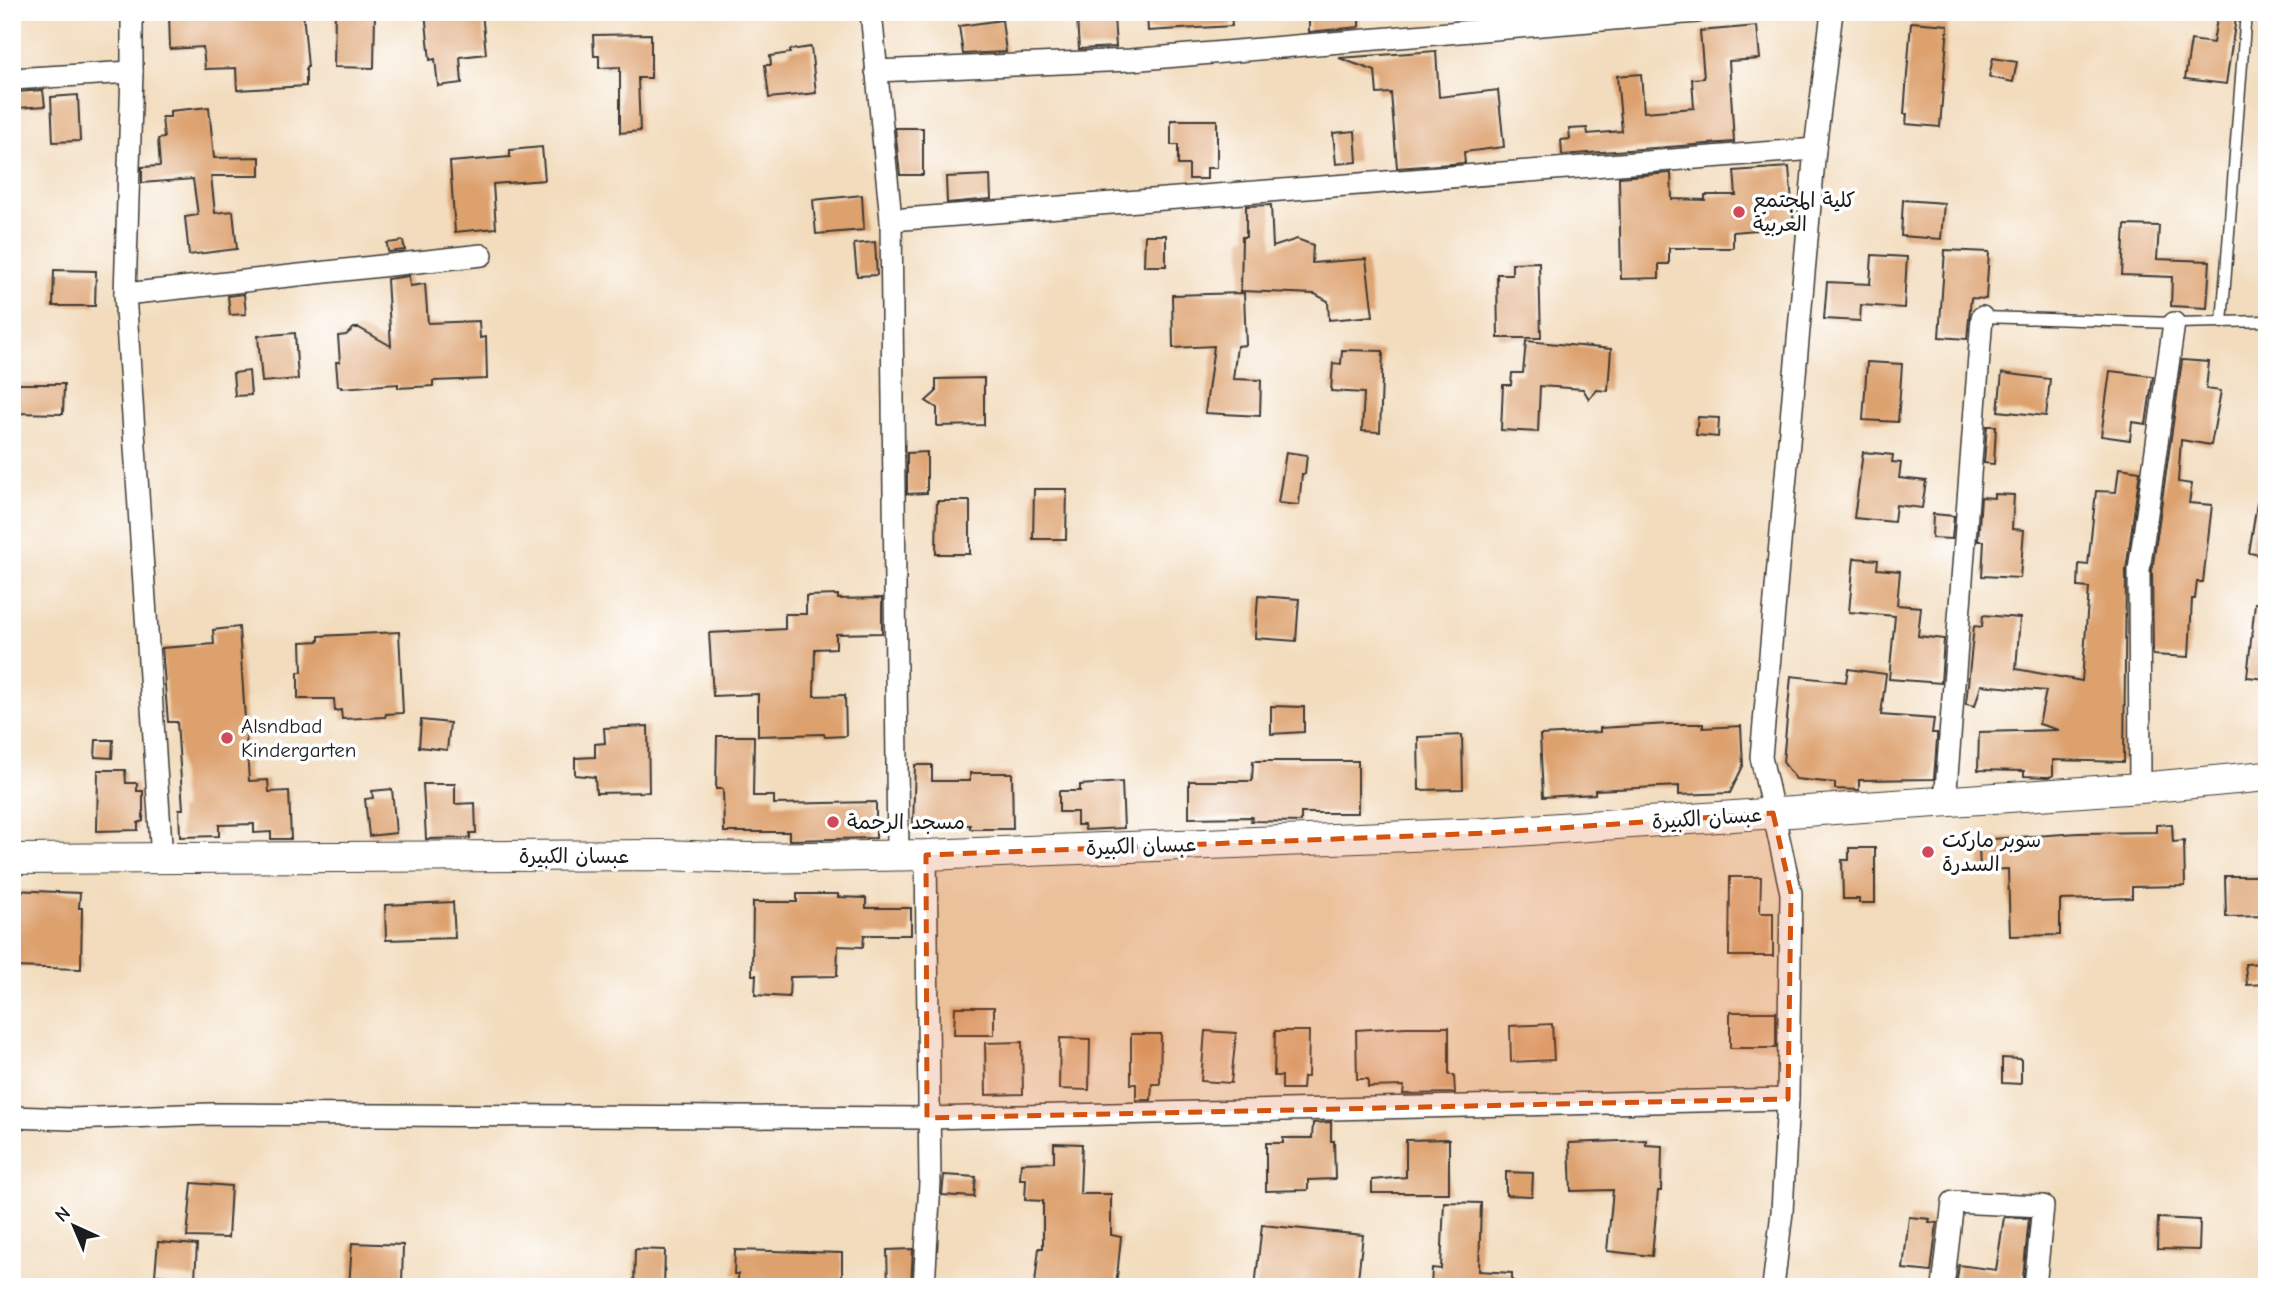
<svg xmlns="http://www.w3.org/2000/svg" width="2279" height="1299" font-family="'Comic Neue','Playpen Sans Arabic',sans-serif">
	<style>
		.building { fill: #dda16e }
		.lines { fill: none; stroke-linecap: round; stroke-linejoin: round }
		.service-casing { stroke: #3c3934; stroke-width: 13 }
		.minor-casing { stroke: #3c3934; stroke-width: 24 }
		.secondary-casing { stroke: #3c3934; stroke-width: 32 }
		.service { stroke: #fff; stroke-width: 10 }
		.minor { stroke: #fff; stroke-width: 21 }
		.secondary { stroke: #fff; stroke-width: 30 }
		.marked { fill: #d4530e; fill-opacity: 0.2; stroke: #d4530e; stroke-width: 5; stroke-dasharray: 14 9; stroke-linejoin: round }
		.poi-dot { fill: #d1495b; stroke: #fff; stroke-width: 2.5 }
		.labels { text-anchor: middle; stroke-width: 7; stroke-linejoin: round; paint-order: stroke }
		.poi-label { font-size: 21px; fill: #1c1c1c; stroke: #fff; text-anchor: start }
		.street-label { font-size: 21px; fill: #1c1c1c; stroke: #fff }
	</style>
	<rect width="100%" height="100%" fill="#fff"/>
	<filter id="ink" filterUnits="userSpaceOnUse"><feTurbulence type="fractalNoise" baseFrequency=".0143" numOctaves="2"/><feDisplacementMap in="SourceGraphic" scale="14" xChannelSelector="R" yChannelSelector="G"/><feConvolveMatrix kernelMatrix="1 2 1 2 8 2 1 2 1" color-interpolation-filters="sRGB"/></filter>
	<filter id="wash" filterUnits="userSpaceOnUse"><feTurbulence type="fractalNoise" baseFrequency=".00686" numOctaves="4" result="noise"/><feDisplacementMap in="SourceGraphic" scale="28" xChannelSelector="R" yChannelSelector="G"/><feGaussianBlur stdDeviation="1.57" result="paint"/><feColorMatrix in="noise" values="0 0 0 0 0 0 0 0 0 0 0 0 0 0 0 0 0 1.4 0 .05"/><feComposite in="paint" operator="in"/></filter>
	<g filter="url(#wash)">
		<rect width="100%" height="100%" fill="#f2dcbd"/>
		<g id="blocks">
			<g class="building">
				<polygon points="169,12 303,12 308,67 306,67 306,86 237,90 236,68 205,69 203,47 170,49"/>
				<polygon points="335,12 375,12 374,68 334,67"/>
				<polygon points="425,12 482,12 486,54 460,57 462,83 438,86 435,59 430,60"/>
				<polygon points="1147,12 1231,12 1232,26 1148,31"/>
				<polygon points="1309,12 1359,12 1359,27 1309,32"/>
				<polygon points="2218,12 2237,12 2226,84 2185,79 2191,40 2213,43"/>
				<polygon points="1114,17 1116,47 1079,49 1077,19"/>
				<polygon points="1002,20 1006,52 963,54 959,26"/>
				<polygon points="1911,22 1948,25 1940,127 1906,124 1907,114 1904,114"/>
				<polygon points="1757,26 1760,59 1729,61 1734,142 1562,155 1561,140 1570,139 1569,129 1587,128 1588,134 1622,131 1617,76 1641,74 1644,112 1694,108 1692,79 1704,78 1700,31"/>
				<polygon points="651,34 651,78 638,78 640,131 620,133 620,67 599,68 599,56 594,56 593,35"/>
				<polygon points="811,47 816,93 769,98 765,65 771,65 770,56 790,53 790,50"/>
				<polygon points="1436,51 1439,97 1498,90 1504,147 1464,152 1465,163 1397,168 1391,93 1377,94 1375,71 1339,58"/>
				<polygon points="1993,58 2017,62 2013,82 1989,77"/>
				<polygon points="43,90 45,106 18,108 17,92"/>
				<polygon points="78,95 80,141 53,142 51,97"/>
				<polygon points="209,107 214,158 260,157 260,176 211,176 215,213 233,211 237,249 189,255 185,217 198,215 193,179 142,183 142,167 160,166 158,139 164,138 162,117 170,117 170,111"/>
				<polygon points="1171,120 1217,120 1217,168 1207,168 1207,179 1189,179 1189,165 1178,165 1178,145 1171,145"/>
				<polygon points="895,128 923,128 923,175 900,175"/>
				<polygon points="1355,131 1357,162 1336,164 1333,133"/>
				<polygon points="542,147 545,180 493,184 496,228 455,232 450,162 510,157 510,150"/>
				<polygon points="1789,167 1794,227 1733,232 1733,248 1669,248 1669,264 1659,264 1659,278 1621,279 1619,177 1671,173 1672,199 1705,200 1705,195 1736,195 1734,171"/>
				<polygon points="990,175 991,199 947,203 946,177"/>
				<polygon points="862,195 864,230 816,234 813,200"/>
				<polygon points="1903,200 1944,203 1941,239 1901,236"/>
				<polygon points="1271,205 1273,247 1297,239 1313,245 1312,263 1366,259 1373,316 1329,320 1328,301 1315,294 1241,291 1242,237 1246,237 1246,206"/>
				<polygon points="2125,225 2159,226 2157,259 2210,261 2207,308 2171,306 2172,277 2122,275"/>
				<polygon points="1145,235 1166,235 1166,266 1144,266"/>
				<polygon points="403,241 405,250 388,252 387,243"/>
				<polygon points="875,242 877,275 857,276 854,244"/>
				<polygon points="1945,250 1989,252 1986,299 1971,298 1967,339 1939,337"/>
				<polygon points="1872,255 1907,257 1904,308 1861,305 1860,321 1824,319 1827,282 1870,284"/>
				<polygon points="1539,262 1541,338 1498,338 1497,274 1512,274 1512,263"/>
				<polygon points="54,270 96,271 95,306 53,306"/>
				<polygon points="409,276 410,286 425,284 428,323 479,321 480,338 486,337 487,379 433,381 433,386 398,388 398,384 341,388 341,386 338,386 336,362 340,362 338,336 346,335 354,328 359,328 391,346 387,279"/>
				<polygon points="1244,293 1246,345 1237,346 1233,379 1261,380 1260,416 1205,413 1214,346 1173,348 1172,295"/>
				<polygon points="244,294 246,314 230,315 228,296"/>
				<polygon points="295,333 298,379 262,382 258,336"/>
				<polygon points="1526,341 1611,349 1608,391 1597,390 1589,399 1583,389 1540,386 1538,432 1501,430 1503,385 1511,385 1512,373 1523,373"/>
				<polygon points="1342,350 1383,351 1380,432 1362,431 1364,393 1331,391 1333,363 1341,364"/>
				<polygon points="2182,360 2209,362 2206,389 2221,391 2211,445 2181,440 2178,482 2192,484 2189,503 2212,505 2203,582 2197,582 2195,599 2192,599 2189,657 2153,655 2152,571"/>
				<polygon points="1867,362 1902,364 1898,422 1863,420"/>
				<polygon points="249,371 251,395 235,396 233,373"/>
				<polygon points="2110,371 2153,376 2146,424 2132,422 2130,440 2101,436"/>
				<polygon points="2002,373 2050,379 2046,416 1998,411"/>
				<polygon points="984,378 984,425 937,426 937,408 926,401 936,392 936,379"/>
				<polygon points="12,384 64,384 63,414 16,413 16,403 12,403"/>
				<polygon points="1698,417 1719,418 1718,437 1696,435"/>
				<polygon points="1987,426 1996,426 1994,464 1984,463"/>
				<polygon points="927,452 927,493 907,494 907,453"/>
				<polygon points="1286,452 1307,455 1305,474 1302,474 1299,505 1278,503"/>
				<polygon points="1863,452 1893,455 1892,462 1901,463 1899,478 1926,481 1922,508 1896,505 1894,522 1854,518"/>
				<polygon points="2119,468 2140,471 2126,570 2124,762 2053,760 2053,776 2048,777 2024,776 2024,771 1978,770 1979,732 2059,730 2039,724 2046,691 1981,685 1975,706 1966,704 1974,626 1982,627 1983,615 2020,618 2016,669 2082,681 2089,588 2078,587 2079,564 2088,565 2096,491 2116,492"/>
				<polygon points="1034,489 1067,489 1066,539 1033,539"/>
				<polygon points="1994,494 2014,495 2012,529 2024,530 2020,578 1982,576 1984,541 1978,541 1981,497 1994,498"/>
				<polygon points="937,501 970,501 970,554 936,554"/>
				<polygon points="2257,503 2267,504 2267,556 2249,553"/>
				<polygon points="1933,514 1954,516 1952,539 1932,538"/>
				<polygon points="1854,558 1878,560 1877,569 1900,571 1897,605 1921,607 1918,636 1944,639 1941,683 1889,679 1895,616 1849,612"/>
				<polygon points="838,595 838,599 882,598 882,633 836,634 836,648 815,649 814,696 845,695 846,736 825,737 824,734 758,736 758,694 713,696 709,633 785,629 785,614 806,614 806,596"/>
				<polygon points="1258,596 1299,599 1296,641 1255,638"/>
				<polygon points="2255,603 2267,603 2267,679 2247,677"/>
				<polygon points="239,627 249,781 268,780 269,792 289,791 291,839 271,839 271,832 254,833 254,824 219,825 219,836 180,837 179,809 183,809 177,722 168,722 162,648 214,644 213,630"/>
				<polygon points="399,632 403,713 386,714 385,717 342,719 341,710 335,711 334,699 298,699 298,672 302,672 301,642 319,641 319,636"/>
				<polygon points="1848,669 1886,674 1881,715 1934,719 1932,733 1937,733 1937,739 1934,779 1859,780 1859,790 1835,789 1835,783 1796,779 1783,762 1791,676 1846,682"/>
				<polygon points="1271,706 1304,707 1304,732 1271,734"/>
				<polygon points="421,720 450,723 447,750 419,747"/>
				<polygon points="1669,724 1703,724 1703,728 1741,726 1743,766 1730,793 1679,795 1679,786 1595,790 1595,794 1543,797 1540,735 1600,732 1600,728"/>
				<polygon points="648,726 649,792 596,793 595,777 575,775 575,758 595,757 595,744 605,743 604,728"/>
				<polygon points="1462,735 1463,789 1419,790 1418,737"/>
				<polygon points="717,736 754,736 753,796 774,796 774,804 876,802 876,838 789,840 789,832 724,832 723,789 716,789"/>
				<polygon points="96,740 113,740 112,758 95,757"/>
				<polygon points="1253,761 1358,761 1358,813 1301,813 1301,822 1251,821 1252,817 1189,818 1189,781 1252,781"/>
				<polygon points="915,765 932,765 932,781 970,781 970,773 1012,773 1013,829 970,829 970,825 913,825"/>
				<polygon points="98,770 125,770 126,783 137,783 137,791 143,791 143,821 138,823 138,830 97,831"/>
				<polygon points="1122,782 1124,828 1085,830 1084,825 1077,825 1077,812 1059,812 1059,791 1080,791 1080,785"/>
				<polygon points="423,784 455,784 455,804 475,803 476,833 470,833 470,838 426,839"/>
				<polygon points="392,789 396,833 369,836 365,799 373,798 372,791"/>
				<polygon points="2172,824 2173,842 2184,841 2185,886 2132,887 2132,898 2060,900 2060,935 2010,936 2008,869 1980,870 1979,846 1993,845 1993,839 2078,833 2156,832 2156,825"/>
				<polygon points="1849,848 1875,848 1875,903 1859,903 1859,899 1843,899 1842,860 1849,860"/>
				<polygon points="2225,876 2267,876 2267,916 2226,917"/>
				<polygon points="1730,877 1761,877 1760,913 1773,913 1773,956 1729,956"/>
				<polygon points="12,890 80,893 79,908 82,908 81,969 12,967"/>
				<polygon points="797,894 838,894 838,897 866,898 866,908 911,908 911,935 864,935 863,947 838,946 837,976 790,977 789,997 755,995 756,975 752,975 753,902 797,902"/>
				<polygon points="453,902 455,938 386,940 385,905"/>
				<polygon points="2267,963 2267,984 2247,985 2245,964"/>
				<polygon points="955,1007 994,1007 994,1035 954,1035"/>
				<rect x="1730" y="1012" width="46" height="36"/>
				<polygon points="1552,1024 1554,1060 1511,1062 1510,1026"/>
				<polygon points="1406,1027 1449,1027 1449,1075 1454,1075 1455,1093 1403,1094 1404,1086 1368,1087 1368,1079 1357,1079 1356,1030"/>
				<polygon points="1205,1031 1236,1033 1231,1083 1201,1081"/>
				<polygon points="1275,1031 1309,1031 1308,1077 1303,1077 1302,1089 1282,1089 1282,1076 1274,1076"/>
				<polygon points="1131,1034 1161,1034 1160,1084 1152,1084 1151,1100 1136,1100 1136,1084 1131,1084"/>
				<polygon points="1060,1038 1090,1039 1089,1090 1059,1089"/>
				<polygon points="1022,1042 1023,1094 986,1095 985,1043"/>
				<polygon points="2002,1058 2021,1059 2021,1084 2002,1083"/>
				<polygon points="1331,1122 1331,1141 1334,1141 1335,1179 1308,1180 1308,1190 1266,1191 1266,1143 1283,1143 1283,1138 1312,1138 1313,1123"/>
				<polygon points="1449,1139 1449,1193 1372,1193 1372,1180 1406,1177 1406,1140"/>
				<polygon points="1646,1140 1646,1145 1662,1146 1661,1191 1658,1191 1652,1256 1607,1251 1613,1190 1571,1191 1569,1143"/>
				<polygon points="1054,1143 1082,1144 1080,1194 1111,1194 1111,1235 1121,1237 1116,1287 1072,1287 1035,1283 1039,1248 1043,1248 1043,1201 1025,1200 1026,1179 1020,1179 1021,1163 1054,1162"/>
				<polygon points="1506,1172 1533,1173 1532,1196 1506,1195"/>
				<polygon points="944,1175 976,1177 974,1197 942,1195"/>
				<polygon points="192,1183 231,1186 228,1238 187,1237"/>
				<polygon points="1444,1202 1481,1203 1479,1271 1512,1273 1512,1287 1431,1287 1432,1268 1441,1269"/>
				<polygon points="1909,1217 1930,1219 1929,1222 1937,1223 1931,1272 1903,1269"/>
				<polygon points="2004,1217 2029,1218 2022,1287 1956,1287 1959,1265 1996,1270"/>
				<polygon points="2158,1218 2200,1220 2199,1250 2157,1249"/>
				<polygon points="1262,1225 1363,1235 1357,1287 1255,1287"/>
				<polygon points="158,1242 197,1245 195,1278 155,1275"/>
				<polygon points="352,1243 403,1245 402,1283 387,1282 387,1287 349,1287"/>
				<polygon points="635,1249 665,1250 664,1287 634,1287"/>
				<polygon points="913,1249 911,1287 888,1287 887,1250"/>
				<polygon points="735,1250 842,1253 842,1287 753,1287 738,1285 738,1274 734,1274"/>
			</g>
		</g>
	</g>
	<g filter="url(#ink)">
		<use href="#blocks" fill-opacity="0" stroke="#3c3934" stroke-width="2"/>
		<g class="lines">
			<defs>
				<g id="service">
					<polyline points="1982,317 2174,323 2267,321"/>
					<polyline points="2222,323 2246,12"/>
				</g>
				<g id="minor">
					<polyline points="132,12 132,72 125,294 162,860"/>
					<polyline points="871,12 891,220 1815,149"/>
					<polyline points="876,71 1130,60 1697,12"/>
					<polyline points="12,79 132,72"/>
					<polyline points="891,220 898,854"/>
					<polyline points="125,294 482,255"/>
					<polyline points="2140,788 2139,570 2174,323"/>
					<polyline points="1945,802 1982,317"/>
					<polyline points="12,1117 70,1119 210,1114 927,1118 1788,1099"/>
					<polyline points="924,1287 930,1182 926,855"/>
					<polyline points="1773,1287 1782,1212 1788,1099 1791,893 1761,757 1815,149 1832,12"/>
					<polyline points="1943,1287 1953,1202 2043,1206 2035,1287"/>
				</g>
				<polyline id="secondary" points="12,859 663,855 748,858 926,855 1487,833 2140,788 2267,776"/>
			</defs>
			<use href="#service" class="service-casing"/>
			<use href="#minor" class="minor-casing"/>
			<use href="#secondary" class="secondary-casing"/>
			<use href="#service" class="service"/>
			<use href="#minor" class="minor"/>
			<use href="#secondary" class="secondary"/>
		</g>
	</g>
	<path class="marked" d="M1773 813 1791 893 1788 1099 927 1118 926 855 1487 833Z"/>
	<g class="poi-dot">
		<circle cx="1739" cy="212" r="7"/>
		<circle cx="227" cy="738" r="7"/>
		<circle cx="833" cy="822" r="7"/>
		<circle cx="1928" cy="852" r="7"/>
	</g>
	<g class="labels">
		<g class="poi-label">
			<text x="1753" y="207">كلية المجتمع<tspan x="1753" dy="24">العربية</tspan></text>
			<text x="241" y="733">Alsndbad<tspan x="241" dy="24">Kindergarten</tspan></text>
			<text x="847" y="829">مسجد الرحمة</text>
			<text x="1942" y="847">سوبر ماركت<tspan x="1942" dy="24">السدرة</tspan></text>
		</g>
		<g class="street-label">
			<text transform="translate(1707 818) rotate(-4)" y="7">عبسان الكبيرة</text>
			<text transform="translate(1141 846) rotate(-2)" y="7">عبسان الكبيرة</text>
			<text x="574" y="863">عبسان الكبيرة</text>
		</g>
	</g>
	<rect width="2279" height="1299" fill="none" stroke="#fff" stroke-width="42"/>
	<g transform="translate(74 1226) rotate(316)" stroke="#ffffff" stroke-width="5" paint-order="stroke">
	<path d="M0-5L12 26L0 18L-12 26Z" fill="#1c1c1c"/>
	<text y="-10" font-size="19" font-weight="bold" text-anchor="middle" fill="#1c1c1c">N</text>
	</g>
</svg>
